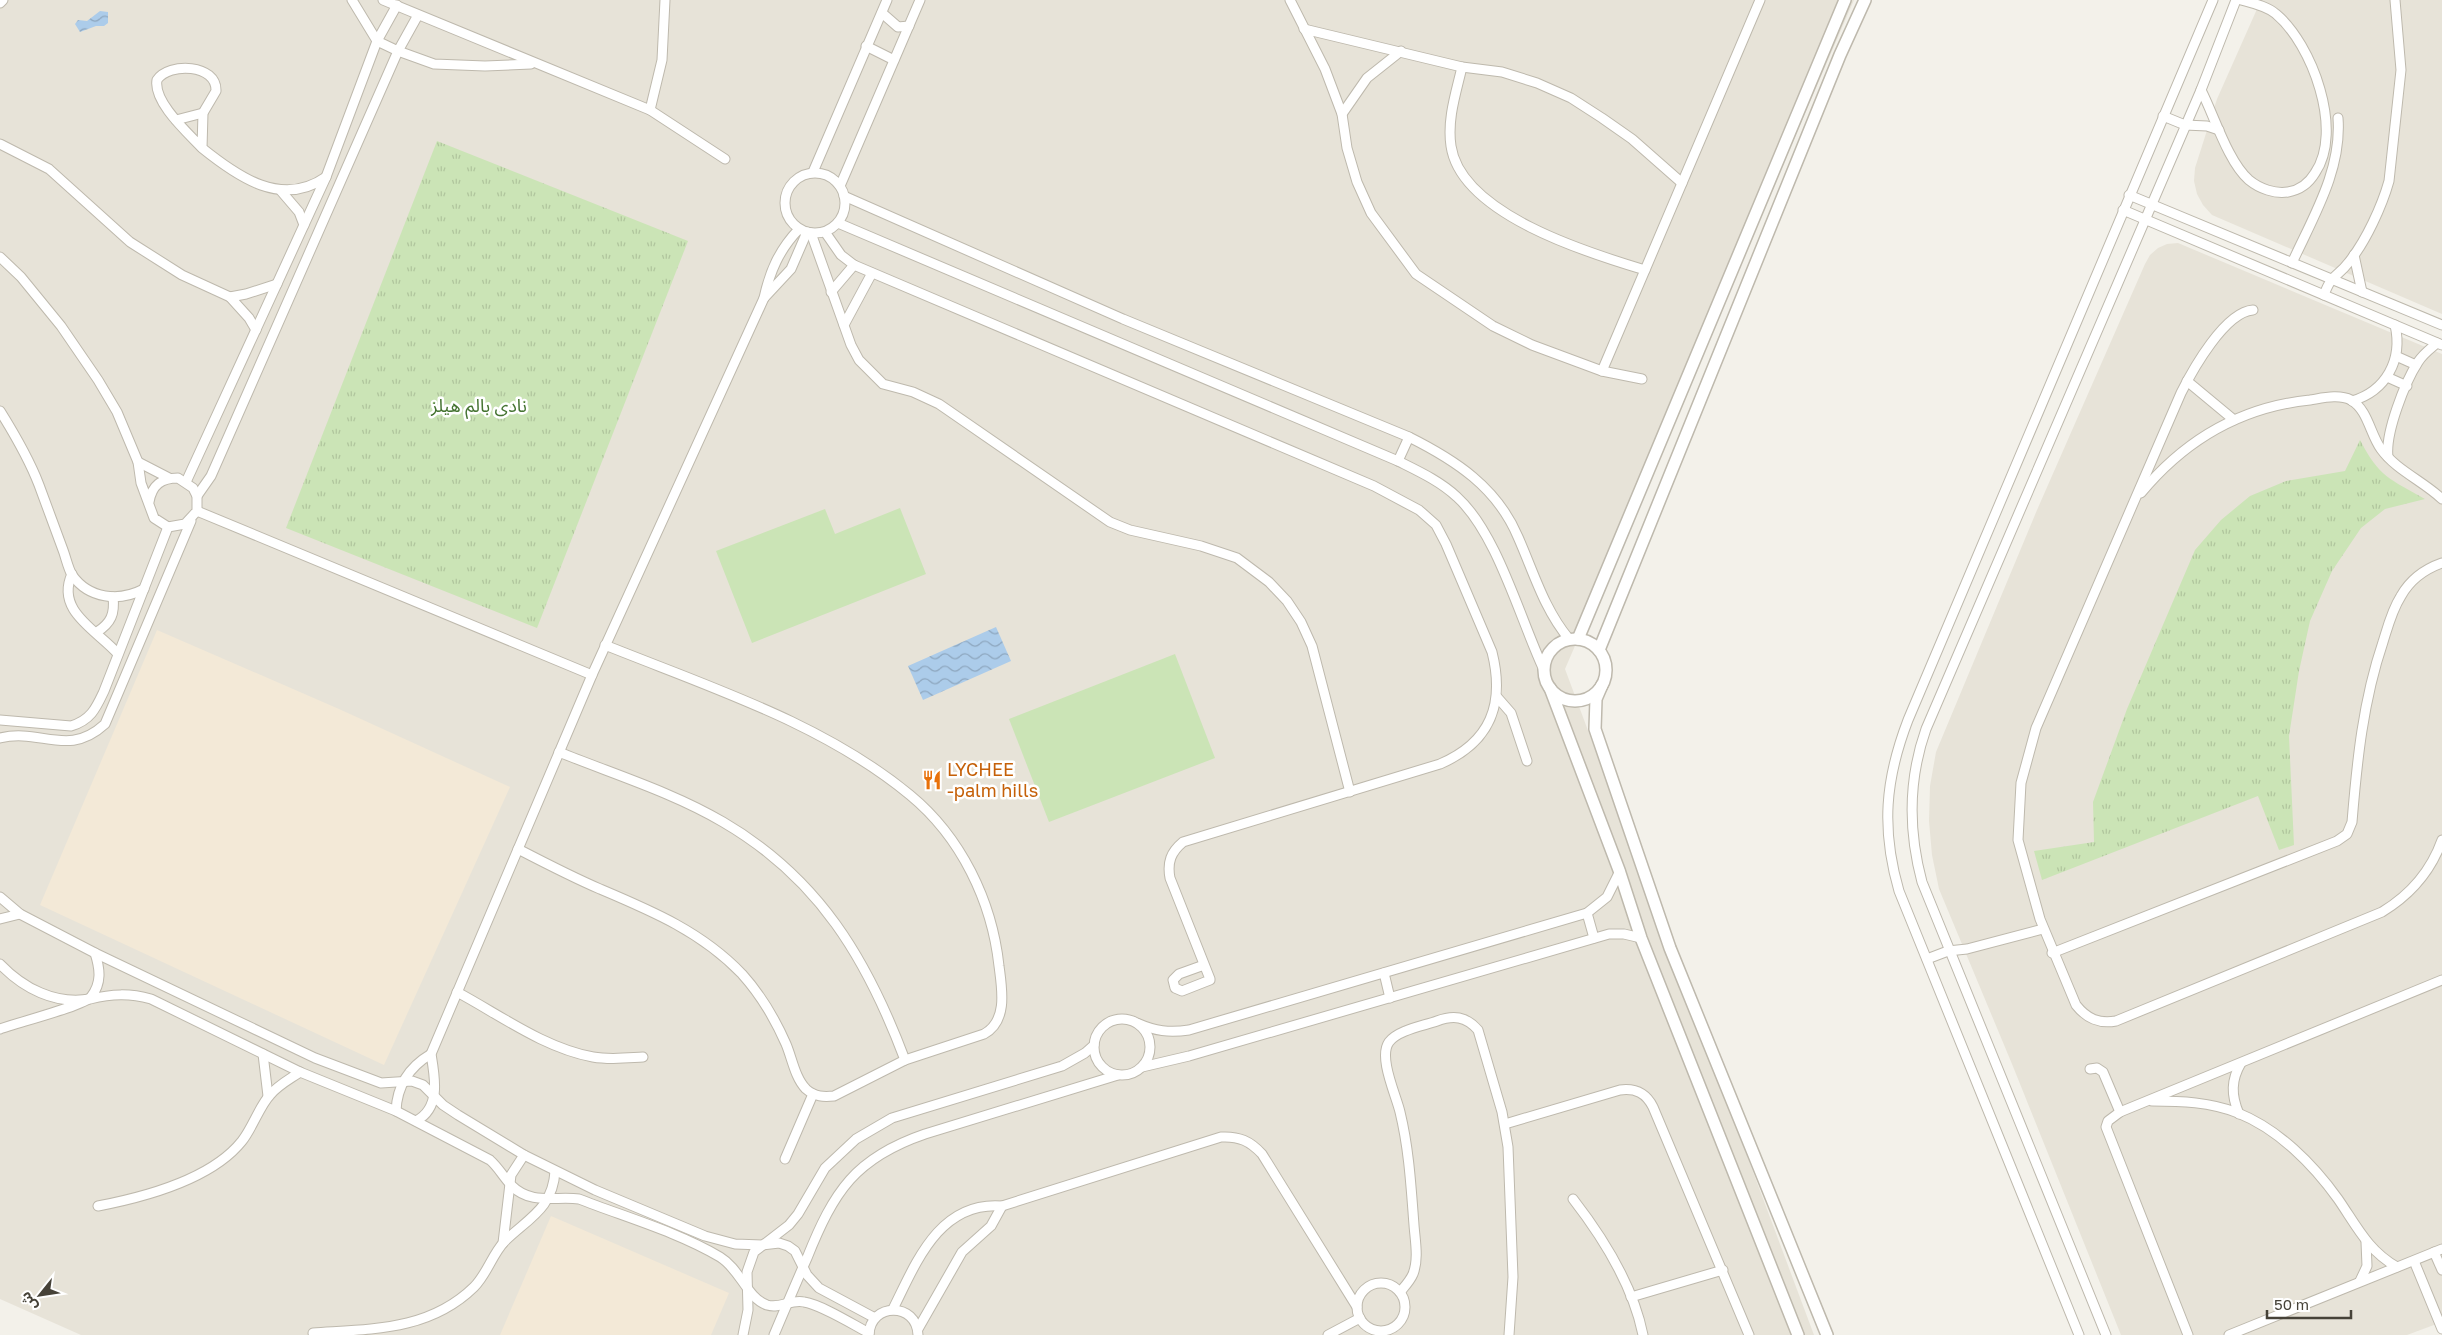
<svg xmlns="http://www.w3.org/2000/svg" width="2442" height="1335" font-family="'Golos Text','Noto Sans Arabic',sans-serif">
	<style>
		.residential { fill: #e7e3d8 }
		.commercial { fill: #f3e9d7 }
		.grass { fill: url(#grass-tufts) }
		.pitch { fill: #cbe4b6 }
		.water { fill: url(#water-waves) }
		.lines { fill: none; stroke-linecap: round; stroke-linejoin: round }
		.minor-casing { stroke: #beb9ad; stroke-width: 11 }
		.tertiary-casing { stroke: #beb9ad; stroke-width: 14 }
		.minor { stroke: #fff; stroke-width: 9 }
		.tertiary { stroke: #fff; stroke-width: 11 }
		.labels { text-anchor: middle; stroke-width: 5; stroke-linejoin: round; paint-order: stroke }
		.park-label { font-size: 18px; fill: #447330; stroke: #fff }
		.food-label { font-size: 18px; fill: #c56008; stroke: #fff; text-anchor: start }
	</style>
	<defs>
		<pattern id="grass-tufts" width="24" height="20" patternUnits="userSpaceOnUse" patternTransform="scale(1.25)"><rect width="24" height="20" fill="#cbe4b6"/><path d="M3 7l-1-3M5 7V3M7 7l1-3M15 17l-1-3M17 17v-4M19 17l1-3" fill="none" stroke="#b0c59d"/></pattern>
		<pattern id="water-waves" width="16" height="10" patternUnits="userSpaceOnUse" patternTransform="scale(1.25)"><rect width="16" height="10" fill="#acccea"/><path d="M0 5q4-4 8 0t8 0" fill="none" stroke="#8ea7bf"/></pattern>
	</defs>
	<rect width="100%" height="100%" fill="#f3f1ea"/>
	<g class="residential">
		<polygon points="0,0 1854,0 1565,669 1814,1335 81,1335 0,1299"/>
		<polygon points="2261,0 2442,0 2442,314 2212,215 2203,205 2197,194 2194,181 2195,168 2217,99"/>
		<polygon points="2178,243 2442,354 2442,1322 2407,1335 2121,1335 2012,1064 1939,889 1932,855 1929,821 1930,786 1936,752 2037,510 2145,264 2150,255 2158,248 2167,244"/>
	</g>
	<g class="commercial">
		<polygon points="157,630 339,709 510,787 384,1065 40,905"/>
		<polygon points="551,1216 729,1293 711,1335 500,1335"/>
	</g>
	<g class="grass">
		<polygon points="437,141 688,241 537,628 286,528"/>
		<path d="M2360 440C2379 477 2390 479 2425 499L2385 509 2361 528 2332 571 2310 621 2299 671 2289 736 2294 845 2279 850 2258 796 2042 880 2034 851 2094 842 2093 802 2127 709 2195 550 2221 520 2250 496 2286 481 2345 471Z"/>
	</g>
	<g class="pitch">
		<polygon points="900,508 926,574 752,643 716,551 825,509 835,534"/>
		<polygon points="1175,654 1215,758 1049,822 1009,719"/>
	</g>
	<g class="water">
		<polygon points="100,11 108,12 108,23 104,26 96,26 80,32 75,24 78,20 87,21"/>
		<polygon points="996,627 1011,661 923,700 908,666"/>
	</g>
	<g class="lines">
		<defs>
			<g id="minor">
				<polyline points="352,0 377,41 398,51 434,64 485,66 531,64"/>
				<polyline points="383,0 650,110 725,159"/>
				<polyline points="1290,0 1325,69 1342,114 1347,148 1357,182 1371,213 1416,274 1493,326 1532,345 1602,371 1642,379"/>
				<polyline points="0,3 3,0"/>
				<polyline points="882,13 898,27 909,26"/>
				<polyline points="1304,29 1462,67 1502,72 1537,83 1571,98 1602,118 1632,139 1682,183"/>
				<polyline points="866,46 894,60"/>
				<path d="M1462 67C1456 93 1447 119 1451 146 1461 214 1588 253 1645 270"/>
				<path d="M2201 90C2214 115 2228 162 2249 180 2260 189 2275 194 2288 192 2300 190 2309 183 2315 173 2344 131 2312 44 2276 14 2267 6 2252 3 2241 0"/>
				<polyline points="650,110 662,60 665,0"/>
				<polyline points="1342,114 1367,78 1401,51"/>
				<polyline points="2163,116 2185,125 2207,126 2219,130"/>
				<polyline points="176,120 203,113"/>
				<polyline points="0,144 49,169 130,242 182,275 230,297 249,318 256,330"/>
				<path d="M202 148C188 133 153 102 157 80 169 62 217 64 216 91L203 113 202 148C238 177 282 208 326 177"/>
				<polyline points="813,172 887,0"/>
				<circle cx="815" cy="203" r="30"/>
				<polyline points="840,186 920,0"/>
				<polyline points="281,191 299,212 304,225"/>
				<polyline points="2129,195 2442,325"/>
				<path d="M844 196 1123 319 1409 437C1455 460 1497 487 1518 537 1534 573 1544 609 1569 639"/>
				<polyline points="2123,210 2442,345"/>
				<path d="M838 223 1398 461C1418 471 1440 481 1457 497 1497 533 1520 619 1544 670"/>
				<path d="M825 232 841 255 854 265 1374 486 1419 510 1436 525 1446 544 1492 652C1505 704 1491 742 1440 764L1183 842C1171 852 1167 862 1170 878L1210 979V980L1182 991 1175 988 1173 980 1179 974 1204 965"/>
				<polyline points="811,233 851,345 859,360 883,384 913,392 939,404 1110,522 1130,530 1201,546 1237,558 1269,582 1287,601 1301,622 1312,646 1350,792"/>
				<polyline points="2354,255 2362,292"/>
				<path d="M0 257 21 277 61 326 98 380 117 412 138 462 141 483 154 518 168 527 185 524 197 511V496L193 488 178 478C161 478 152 485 149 502"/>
				<path d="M2292 263C2313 217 2342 170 2338 118"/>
				<polyline points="831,292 854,265"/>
				<path d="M2324 295C2332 273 2337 278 2349 262 2366 241 2382 206 2389 181L2401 70 2395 0"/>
				<polyline points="230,297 246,294 277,284"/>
				<polyline points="764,298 791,269 807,232"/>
				<path d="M2253 310C2225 312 2193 369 2181 393L2036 728 2021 783 2018 840 2040 919 2076 1005C2087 1019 2099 1024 2116 1021L2382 912C2410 895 2431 871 2442 840"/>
				<polyline points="844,325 872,273"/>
				<polyline points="2396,356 2416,365"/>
				<polyline points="1602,371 1760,0"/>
				<polyline points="2387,377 2407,386"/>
				<polyline points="2187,381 2234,420"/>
				<path d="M2352 401C2386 391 2403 360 2395 325"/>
				<path d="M0 411C15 435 29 459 39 485 47 507 55 528 63 550 66 558 68 568 72 575 89 599 119 602 144 589"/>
				<path d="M2388 457C2385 433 2405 382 2418 362 2423 354 2430 349 2437 343"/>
				<polyline points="1398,461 1409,437"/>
				<polyline points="138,462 169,478"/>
				<polyline points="186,482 326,177 377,41 397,5"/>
				<path d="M2141 493C2185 440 2242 407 2310 400 2323 398 2339 394 2351 400 2368 410 2370 434 2381 449 2396 470 2423 481 2442 499"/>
				<polyline points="197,496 211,476 398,51 418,15"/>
				<polyline points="197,511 592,675"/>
				<path d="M72 574C55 611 97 630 118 654"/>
				<path d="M97 632C111 623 115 614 113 597"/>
				<polyline points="1497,697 1511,713 1527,761"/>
				<path d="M0 720 71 726C91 720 96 708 104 691L168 527"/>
				<path d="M0 738C41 728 68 758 105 724L191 521"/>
				<path d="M559 752C613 774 672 792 723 822 819 878 867 959 905 1060"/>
				<path d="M518 849C545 863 572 877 600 889 652 911 702 932 742 974 760 994 775 1019 786 1044 792 1058 795 1078 806 1089 815 1097 824 1097 834 1096L905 1060 984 1034C1008 1021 1002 989 999 966 992 901 961 837 910 795 823 723 709 687 605 645"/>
				<polyline points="0,897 20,914 95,953 315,1058 381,1083 412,1081 423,1085 443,1105 458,1115 524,1155 595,1190 705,1236 735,1244 762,1245 779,1243 788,1246 795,1251 807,1275 819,1288 875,1318"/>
				<polyline points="1587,913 1594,938"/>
				<polyline points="0,919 20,914"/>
				<path d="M2052 953 2337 841 2347 834 2352 822C2357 761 2363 701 2383 642 2388 626 2392 610 2401 596 2410 580 2425 569 2442 563"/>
				<polyline points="1927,959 1948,951 1967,949 2043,929"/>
				<path d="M0 964C23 988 55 1005 90 999 112 994 129 993 151 999L300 1072 396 1111 490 1160C499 1168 504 1178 512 1186 531 1205 556 1196 579 1199 625 1217 678 1232 720 1257 740 1269 747 1298 767 1305 780 1309 791 1299 804 1302 822 1305 852 1324 869 1333"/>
				<polyline points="1384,973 1390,998"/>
				<path d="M457 992C500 1015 544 1048 593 1057 610 1060 626 1058 643 1057"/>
				<circle cx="1122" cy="1047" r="28"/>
				<path d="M1137 1023C1155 1031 1169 1033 1189 1030L1587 913 1607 897 1620 871"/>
				<path d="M0 1029C16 1023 83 1006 91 997 102 983 100 969 95 953"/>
				<polyline points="263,1054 268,1096"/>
				<polyline points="1142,1067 1189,1056 1609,934 1624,934 1641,938"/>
				<polyline points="2090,1069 2097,1068 2103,1072 2120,1112"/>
				<path d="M2152 1101C2181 1101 2210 1102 2238 1113 2278 1129 2313 1164 2338 1199 2356 1225 2368 1251 2397 1267"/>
				<path d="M396 1111C397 1086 409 1067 431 1054"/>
				<path d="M2239 1114C2231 1095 2231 1080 2241 1063"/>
				<path d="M416 1121C441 1108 435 1078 431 1054L592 675 764 298C770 271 779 250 799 229"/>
				<path d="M1505 1124 1620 1090C1636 1088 1646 1093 1653 1107L1749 1335"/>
				<polyline points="785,1159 813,1094"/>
				<path d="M1573 1199C1604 1239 1633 1285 1643 1335"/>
				<path d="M98 1206C145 1197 211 1180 242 1141 253 1127 260 1105 270 1095 278 1085 290 1079 300 1072"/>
				<polyline points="503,1243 511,1175 524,1155"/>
				<polyline points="2434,1252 2442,1270"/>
				<polyline points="2414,1261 2442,1329"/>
				<polyline points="2360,1281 2367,1266 2366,1242"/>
				<circle cx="1381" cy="1307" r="24"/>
				<path d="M1400 1292C1405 1286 1410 1281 1413 1274 1419 1259 1415 1240 1414 1225 1411 1186 1409 1149 1400 1112 1396 1095 1378 1057 1389 1042 1398 1030 1423 1026 1437 1021 1453 1015 1466 1016 1478 1030L1502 1112 1508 1147 1513 1277 1509 1335"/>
				<polyline points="1631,1297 1723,1270"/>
				<path d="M893 1309C916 1263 939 1201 1002 1206L1221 1137C1239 1136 1250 1141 1262 1154L1357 1307"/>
				<polyline points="918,1329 962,1252 991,1226 1002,1206"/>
				<path d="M313 1333C371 1329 429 1331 474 1287 487 1274 492 1255 504 1242 527 1219 553 1209 555 1171"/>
				<polyline points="743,1335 748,1310 747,1272 754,1252 789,1225 798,1214 825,1168 856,1139 892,1118 1062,1066 1085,1053 1094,1045"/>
				<path d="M774 1335C785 1309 796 1283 807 1258 834 1191 855 1158 925 1134L1118 1075"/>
				<path d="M869 1335C870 1302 917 1302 918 1335"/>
				<polyline points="1328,1335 1360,1318"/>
				<path d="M2079 1335 1899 891C1881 829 1885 780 1908 720L2213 0"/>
				<path d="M2106 1335 1922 882C1908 830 1908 780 1926 729L2201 90 2236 0"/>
				<polyline points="2188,1335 2106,1127 2108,1121 2120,1112 2442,980"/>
				<polyline points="2229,1335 2442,1249"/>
			</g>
			<g id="tertiary">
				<polyline points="1578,639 1845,0"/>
				<circle cx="1575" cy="670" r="31"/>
				<polyline points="1599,650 1840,55 1865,0"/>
				<polyline points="1602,685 1596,699 1595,729 1670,948 1827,1335"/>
				<polyline points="1550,688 1619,870 1641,938 1798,1335"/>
			</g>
		</defs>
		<use href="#minor" class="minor-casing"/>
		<use href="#tertiary" class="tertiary-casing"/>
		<use href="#minor" class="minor"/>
		<use href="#tertiary" class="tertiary"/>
	</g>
	<defs>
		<symbol id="restaurant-bare" viewBox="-9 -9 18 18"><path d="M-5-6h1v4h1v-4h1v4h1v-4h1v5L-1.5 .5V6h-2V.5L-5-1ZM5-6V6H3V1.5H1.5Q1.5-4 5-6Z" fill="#e8710a" stroke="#fff" stroke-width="2.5" paint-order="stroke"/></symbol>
	</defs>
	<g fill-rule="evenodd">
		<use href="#restaurant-bare" x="918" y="766" width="28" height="28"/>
	</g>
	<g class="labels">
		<g class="park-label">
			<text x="479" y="412">نادى بالم هيلز</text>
		</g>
		<g class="food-label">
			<text x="947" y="776">LYCHEE<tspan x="947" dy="21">-palm hills</tspan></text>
		</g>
	</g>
	<g transform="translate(40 1295) rotate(240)" stroke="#ffffff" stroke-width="4" paint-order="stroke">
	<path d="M0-4L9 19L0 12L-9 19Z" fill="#464238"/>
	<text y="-8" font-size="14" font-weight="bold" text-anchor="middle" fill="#464238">ش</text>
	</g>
	<path d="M2267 1310v8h84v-8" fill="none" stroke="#464238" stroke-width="2.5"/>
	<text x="2274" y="1310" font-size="15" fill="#464238" stroke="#ffffff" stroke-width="4" paint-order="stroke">50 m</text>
</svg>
